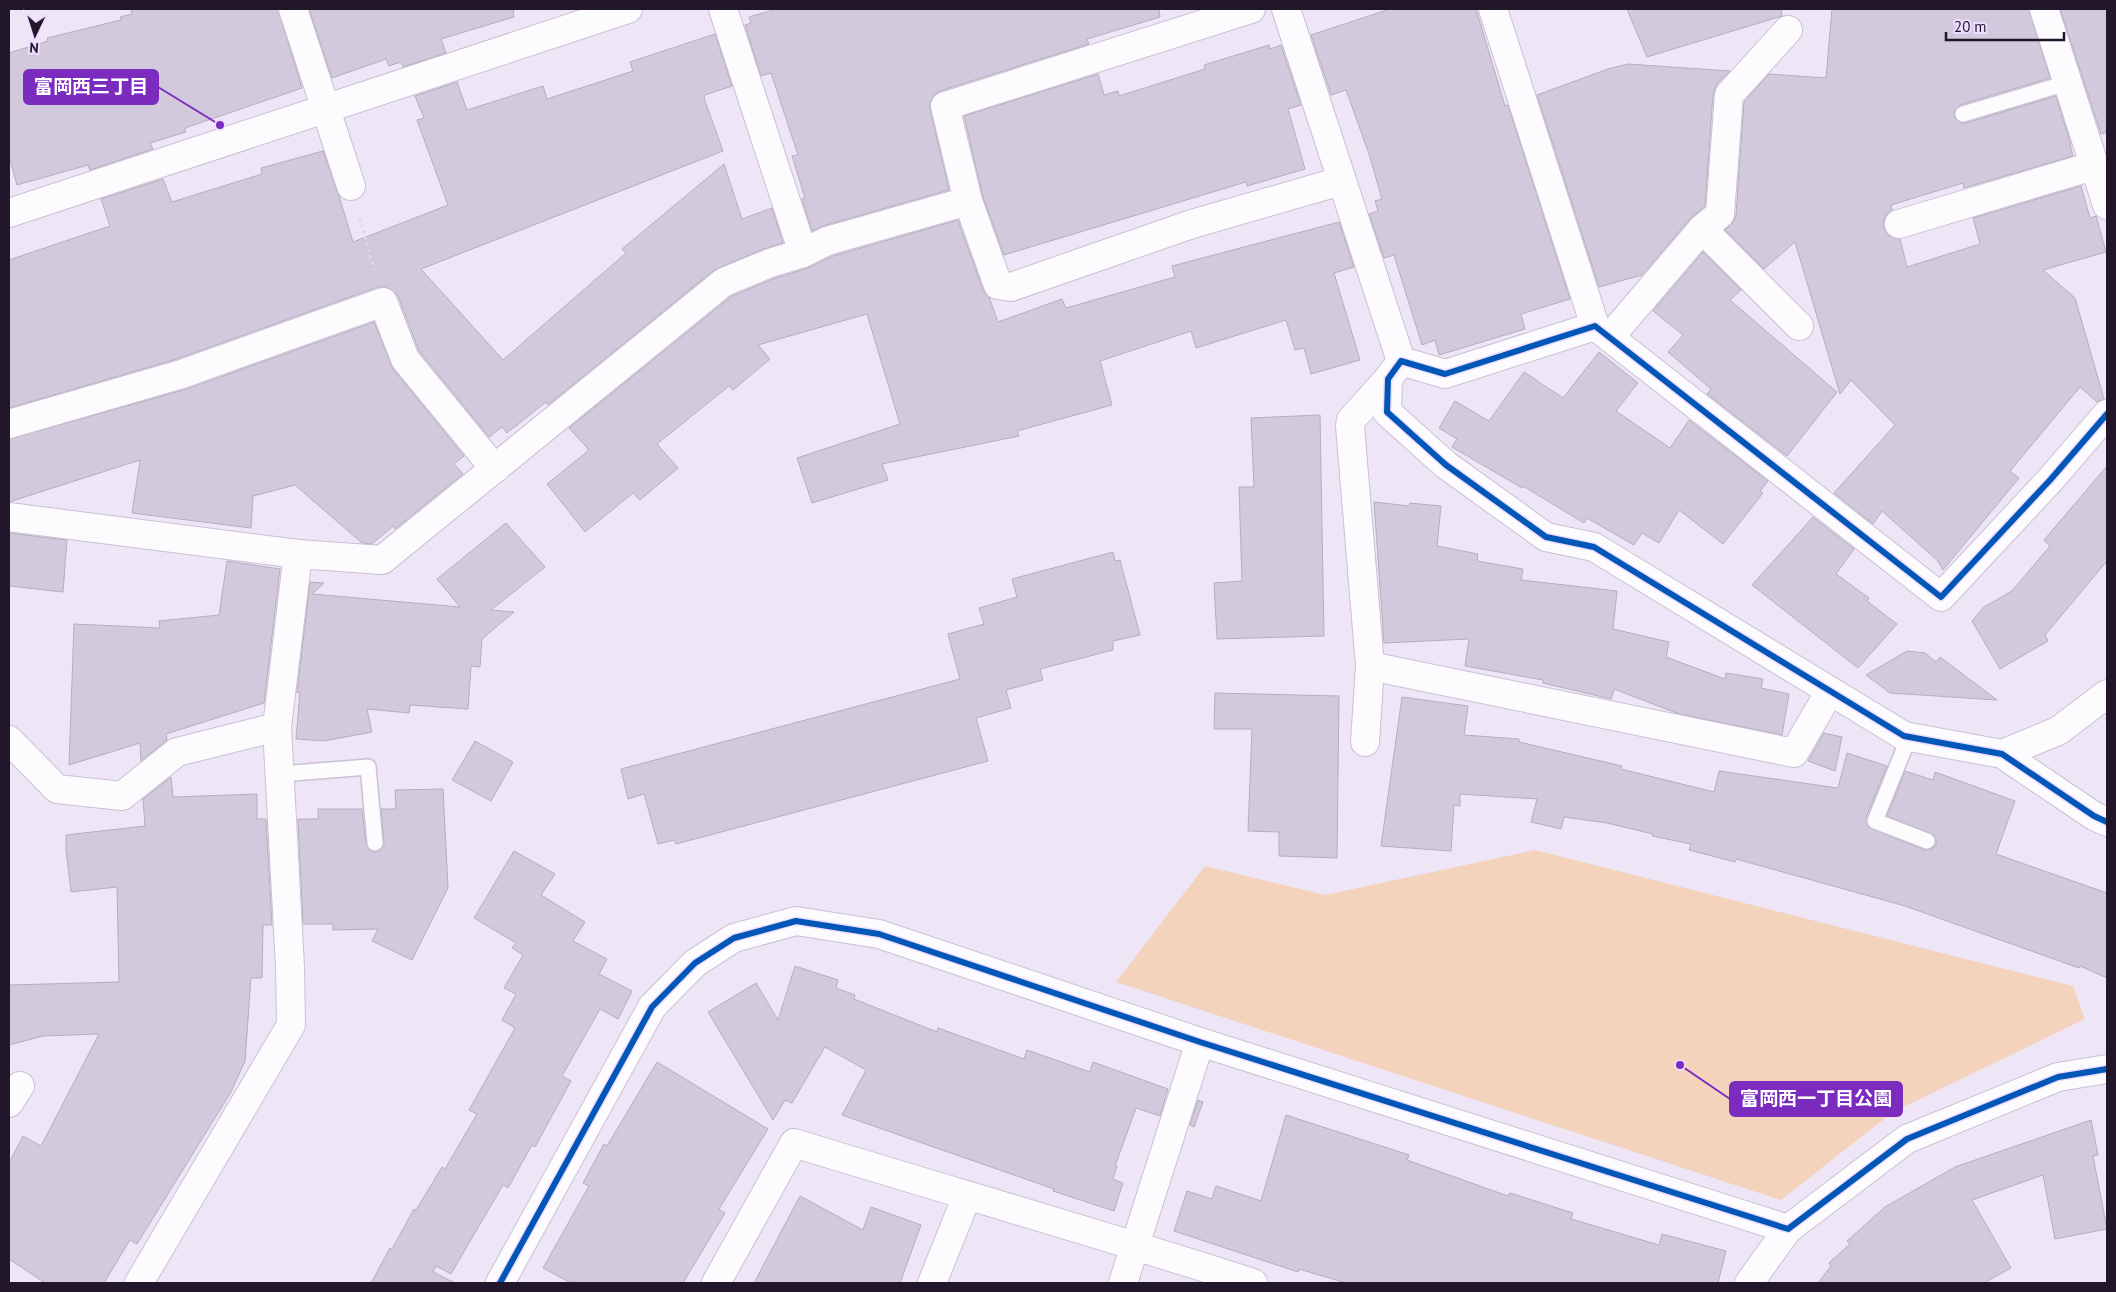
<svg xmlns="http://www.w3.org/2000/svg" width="2116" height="1292" font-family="'PT Sans','Noto Sans JP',sans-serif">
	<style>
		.green { fill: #f4d3bd }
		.building { fill: #d2c9dc; stroke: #b6adbf }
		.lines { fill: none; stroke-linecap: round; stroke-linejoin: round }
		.service-casing { stroke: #cac1d3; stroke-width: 18 }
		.minor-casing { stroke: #cac1d3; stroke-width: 30 }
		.path { stroke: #dcd9df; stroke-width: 3; stroke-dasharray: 2.5 4; stroke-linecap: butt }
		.service { stroke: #fcfbfe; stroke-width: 15 }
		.minor { stroke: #fcfbfe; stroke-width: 28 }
		.cycleway-casing { stroke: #edf; stroke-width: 9 }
		.cycleway { stroke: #0057b8; stroke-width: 6 }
		.leader { fill: none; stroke: #7b2cbf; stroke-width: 2 }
		.callout-dot { fill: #7b2cbf; stroke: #edf; stroke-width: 2 }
		.callout { fill: #7b2cbf; stroke: #7b2cbf; stroke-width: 2 }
		.callout-label { font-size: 19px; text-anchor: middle; font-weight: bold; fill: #fff }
	</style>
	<rect width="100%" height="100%" fill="#eee5f7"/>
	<polygon class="green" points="1535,850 2073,986 2085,1019 1893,1112 1781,1200 1116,982 1205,866 1325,895"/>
	<g class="building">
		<polygon points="131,9 278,9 302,88 185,128 186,132 150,143 153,149 90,170 88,165 17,185 9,156 9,53 48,41 47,38 121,20 120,17 132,14"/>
		<polygon points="309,9 513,9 514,17 441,39 446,53 403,67 401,62 389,66 386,59 332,78"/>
		<polygon points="776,9 1159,9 1160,17 1087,39 1089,44 940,91 934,95 930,102 930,109 949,190 823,226 812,231 802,199 805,198 792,156 798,155 771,73 761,76 745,25 751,23 749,17"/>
		<polygon points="1390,9 1476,9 1505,106 1508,105 1570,299 1521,314 1525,329 1439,355 1435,340 1422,345 1394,255 1384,258 1369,214 1378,211 1375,201 1382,199 1369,154 1346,90 1331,95 1311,35"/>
		<polygon points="1627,9 1781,9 1782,16 1647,57"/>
		<polygon points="1832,9 2029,9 2050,78 1960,105 1954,111 1954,117 1960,123 1966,123 2056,96 2071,145 2070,145 2073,156 1964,188 1963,183 1891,205 1892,210 1887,214 1884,220 1884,228 1889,236 1900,239 1907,267 1980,244 1973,218 2081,186 2090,218 2096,216 2106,252 2043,270 2075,298 2104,399 2097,402 2080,387 2010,471 2019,478 1943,570 1937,560 1882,511 1873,524 1834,493 1895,425 1851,380 1840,394 1795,242 1764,269 1725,230 1734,221 1736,215 1744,102 1769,74 1826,78"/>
		<polygon points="2060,9 2107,9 2107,132 2101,134"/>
		<polygon points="715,34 732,86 705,95 704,98 723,151 421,269 503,360 626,253 622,249 724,164 742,219 772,208 783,243 764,249 714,270 548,405 546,402 507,433 502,427 489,437 419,351 398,296 392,290 385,287 378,287 177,359 9,408 9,260 110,226 101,199 163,179 172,202 262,174 261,168 323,151 339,196 353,242 448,205 417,120 424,118 415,96 457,82 467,110 543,86 547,99 633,71 630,62"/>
		<polygon points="1269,45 1270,49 1281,45 1301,105 1288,109 1305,169 1247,186 1246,182 1004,255 983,197 964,116 1098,74 1104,95 1118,91 1119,96 1205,69 1204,65"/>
		<polygon points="1628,64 1730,71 1717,84 1713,94 1705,206 1690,219 1642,275 1599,287 1537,95 1608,69"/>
		<polygon points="958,220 983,290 989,297 998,322 1062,299 1066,308 1175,277 1172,266 1339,222 1354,267 1334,273 1360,360 1311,374 1304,348 1295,350 1286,320 1196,348 1191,331 1100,361 1112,405 1017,431 1019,436 882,464 888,480 812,503 797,458 900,424 867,314 758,345 770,359 733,390 729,386 657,444 678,468 640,500 633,493 585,532 547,484 589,450 569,428 732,296 775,278 808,268 833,256"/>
		<polygon points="1703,252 1741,290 1730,300 1837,392 1787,456 1707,394 1711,389 1668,352 1683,335 1653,311"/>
		<polygon points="374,322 393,369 464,456 454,464 463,474 395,529 393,526 372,544 362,543 295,485 253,496 251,528 132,513 140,460 9,502 9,439 187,389"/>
		<polygon points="1599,352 1638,383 1616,411 1670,448 1689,420 1768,481 1760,491 1763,493 1723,544 1679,510 1659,543 1642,533 1634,545 1587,518 1584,523 1523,486 1522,488 1452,447 1457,439 1439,428 1455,401 1489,421 1524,372 1563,398"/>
		<polygon points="1320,415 1324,636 1217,639 1214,583 1242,581 1239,487 1254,487 1251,418"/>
		<polygon points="2107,466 2107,561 2045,635 2048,641 2000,669 1972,621 1984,607 2012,591 2050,546 2044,540"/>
		<polygon points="1374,502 1409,506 1410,503 1441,506 1437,546 1478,554 1477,561 1523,569 1521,580 1617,591 1613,629 1669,642 1666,657 1725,679 1726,673 1763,679 1761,688 1789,694 1782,735 1679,714 1614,689 1611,699 1543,683 1543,680 1465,666 1469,639 1384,643"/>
		<polygon points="1813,517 1854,549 1836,574 1869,598 1867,601 1897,624 1858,668 1752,585"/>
		<polygon points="506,523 545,567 491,610 514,612 482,639 480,667 471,666 468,709 410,705 409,713 367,709 372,732 324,741 296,739 300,692 297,693 310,582 324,583 312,594 460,607 437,579"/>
		<polygon points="9,533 67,540 63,592 9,586"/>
		<polygon points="1113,552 1115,561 1120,560 1140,635 1113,641 1113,650 1040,669 1043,680 1006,690 1011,708 976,718 988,761 676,844 674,840 658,844 644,794 628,799 621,769 960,679 948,634 984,624 979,608 1017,597 1012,579"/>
		<polygon points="227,561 280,569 264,703 166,734 167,740 141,761 140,743 69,765 74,624 160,628 159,621 219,615"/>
		<polygon points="1907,651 1925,653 1936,662 1940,657 1997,700 1890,693 1866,675"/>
		<polygon points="1215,693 1339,696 1337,858 1279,856 1279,832 1248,831 1252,729 1214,729"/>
		<polygon points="1402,697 1468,706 1464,735 1519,739 1519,742 1622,766 1621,769 1714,792 1719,771 1838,788 1847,753 1887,766 1866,817 1868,827 1924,850 1932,849 1936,845 1936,840 1934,835 1887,816 1905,771 1933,780 1935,772 2015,801 1996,854 2107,893 2107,978 2080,966 2079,968 1905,906 1736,859 1735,862 1689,850 1691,844 1652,836 1653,834 1607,823 1564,817 1561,829 1531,822 1537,799 1460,794 1460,806 1454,805 1451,851 1381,846"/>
		<polygon points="1824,733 1842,737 1835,771 1808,761"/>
		<polygon points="475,741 513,762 491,801 452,780"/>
		<polygon points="171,777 173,797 257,794 257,819 266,819 272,925 263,925 262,978 251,978 245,1061 231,1092 137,1244 130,1240 104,1283 45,1283 9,1259 9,1163 23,1136 41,1146 99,1034 43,1036 9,1045 9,985 119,982 117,887 71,892 66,850 66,835 145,826 143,799"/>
		<polygon points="443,789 448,888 412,960 372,941 378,929 333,930 333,924 303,924 298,819 318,819 318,809 362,809 366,844 371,851 376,852 381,850 384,843 381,809 396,809 395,790"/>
		<polygon points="514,851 555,874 541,895 585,922 573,941 607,959 599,974 632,991 618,1019 600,1009 562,1076 571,1081 535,1147 532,1145 508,1188 503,1185 451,1274 436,1266 433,1272 455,1283 371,1283 390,1248 392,1249 414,1209 416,1210 442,1167 445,1169 477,1114 469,1110 515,1028 502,1020 516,994 504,988 523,955 512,948 516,943 474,918"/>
		<polygon points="795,966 838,980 836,988 855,995 854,999 937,1032 938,1028 1024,1059 1027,1050 1090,1072 1093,1062 1168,1089 1160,1116 1136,1108 1115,1166 1117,1166 1113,1179 1123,1183 1114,1211 1053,1191 1054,1189 842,1115 866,1070 825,1047 792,1103 785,1100 773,1120 708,1012 756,983 778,1020"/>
		<polygon points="657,1062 768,1129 719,1209 725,1213 683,1283 571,1283 543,1268 589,1186 583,1183 604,1144 607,1146"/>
		<polygon points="1198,1100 1203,1102 1194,1127 1190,1125"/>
		<polygon points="1286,1115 1409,1155 1407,1160 1508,1196 1510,1193 1573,1213 1571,1219 1659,1245 1662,1234 1726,1251 1718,1283 1346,1283 1299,1269 1298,1272 1174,1231 1187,1191 1212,1199 1216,1186 1261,1201"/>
		<polygon points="2091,1120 2098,1155 2093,1156 2107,1229 2055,1239 2043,1175 1972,1200 2011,1268 1984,1283 1818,1283 1831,1266 1829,1263 1850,1244 1847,1241 1885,1207 1955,1167"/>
		<polygon points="800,1196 863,1230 871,1207 921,1225 900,1283 754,1283"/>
	</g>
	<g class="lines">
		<defs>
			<g id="service">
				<polyline points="1963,114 2067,83"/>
				<polyline points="1909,737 1875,821 1927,841"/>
				<polyline points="281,774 368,767 375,843"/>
			</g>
			<g id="minor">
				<polyline points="293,9 351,186"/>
				<polyline points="723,9 803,253"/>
				<polyline points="1286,9 1401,361"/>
				<polyline points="1493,9 1595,326"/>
				<polyline points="2044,9 2107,205"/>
				<polyline points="968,201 998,285 1011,287 1192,224 1341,181"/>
				<polyline points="9,213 628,9"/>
				<polyline points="1899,224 2093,166"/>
				<polyline points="1702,229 1799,326"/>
				<polyline points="1610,337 1702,229 1720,214 1729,95 1788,30"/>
				<polyline points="2107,414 2051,479 1941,597 1595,326 1445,374 1401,361 1388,379 1387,412 1446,465 1546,537 1594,547 1904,736 2002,754 2094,816 2107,822"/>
				<polyline points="9,424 182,374 383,302 405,359 495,469"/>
				<polyline points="9,517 298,554 382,560 724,282 770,263 803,253 827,241 968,201 945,106 1251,9"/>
				<polyline points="1370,666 1794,753 1830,691"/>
				<polyline points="9,740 57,789 122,796 177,752 277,727"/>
				<polyline points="1365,742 1370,666 1350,426 1351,420 1388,379"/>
				<polyline points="2002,754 2058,731 2107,694"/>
				<polyline points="9,1103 20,1086"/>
				<polyline points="139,1283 291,1025 290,967 277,727 298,554"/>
				<polyline points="500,1283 652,1007 695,963 734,938 796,921 879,934 1200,1042 1788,1229 1907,1139 2058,1077 2107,1069"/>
				<path d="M716 1283 794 1143C947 1190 1101 1234 1253 1283"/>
				<polyline points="932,1283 967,1196"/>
				<polyline points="1123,1283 1200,1042"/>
				<polyline points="1749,1283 1788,1229"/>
			</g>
		</defs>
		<use href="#service" class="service-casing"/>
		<use href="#minor" class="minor-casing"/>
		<polyline class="path" points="360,218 374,270"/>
		<use href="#service" class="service"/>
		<use href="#minor" class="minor"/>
		<defs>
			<g id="cycleway">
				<polyline points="2107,414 2051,479 1941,597 1595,326 1445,374 1401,361 1388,379 1387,412 1446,465 1546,537 1594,547 1904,736 2002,754 2094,816 2107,822"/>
				<polyline points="500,1283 652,1007 695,963 734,938 796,921 879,934 1200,1042 1788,1229 1907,1139 2058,1077 2107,1069"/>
			</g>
		</defs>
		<use href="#cycleway" class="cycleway-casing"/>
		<use href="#cycleway" class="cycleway"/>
	</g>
	<path class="leader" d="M220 125L158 87M1680 1065L1730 1099"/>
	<g class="callout-dot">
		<circle cx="220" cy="125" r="5"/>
		<circle cx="1680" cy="1065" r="5"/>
	</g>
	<g class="callout">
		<rect x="24" y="70" width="134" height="34" rx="5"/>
		<rect x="1730" y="1082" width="172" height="34" rx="5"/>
	</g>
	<g class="callout-label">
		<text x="91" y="93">富岡西三丁目</text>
		<text x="1816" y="1105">富岡西一丁目公園</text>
	</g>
	<rect width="2116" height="1292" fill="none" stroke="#21162a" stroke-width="20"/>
	<g transform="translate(35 35) rotate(184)" stroke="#eeddff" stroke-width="4" paint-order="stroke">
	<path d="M0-4L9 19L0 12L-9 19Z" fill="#21162a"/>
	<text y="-8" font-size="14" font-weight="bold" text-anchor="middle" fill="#21162a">N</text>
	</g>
	<path d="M1946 32v8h118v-8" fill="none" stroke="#21162a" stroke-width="2.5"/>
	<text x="1954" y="32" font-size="15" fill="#21162a" stroke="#eeddff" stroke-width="4" paint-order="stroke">20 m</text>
</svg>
